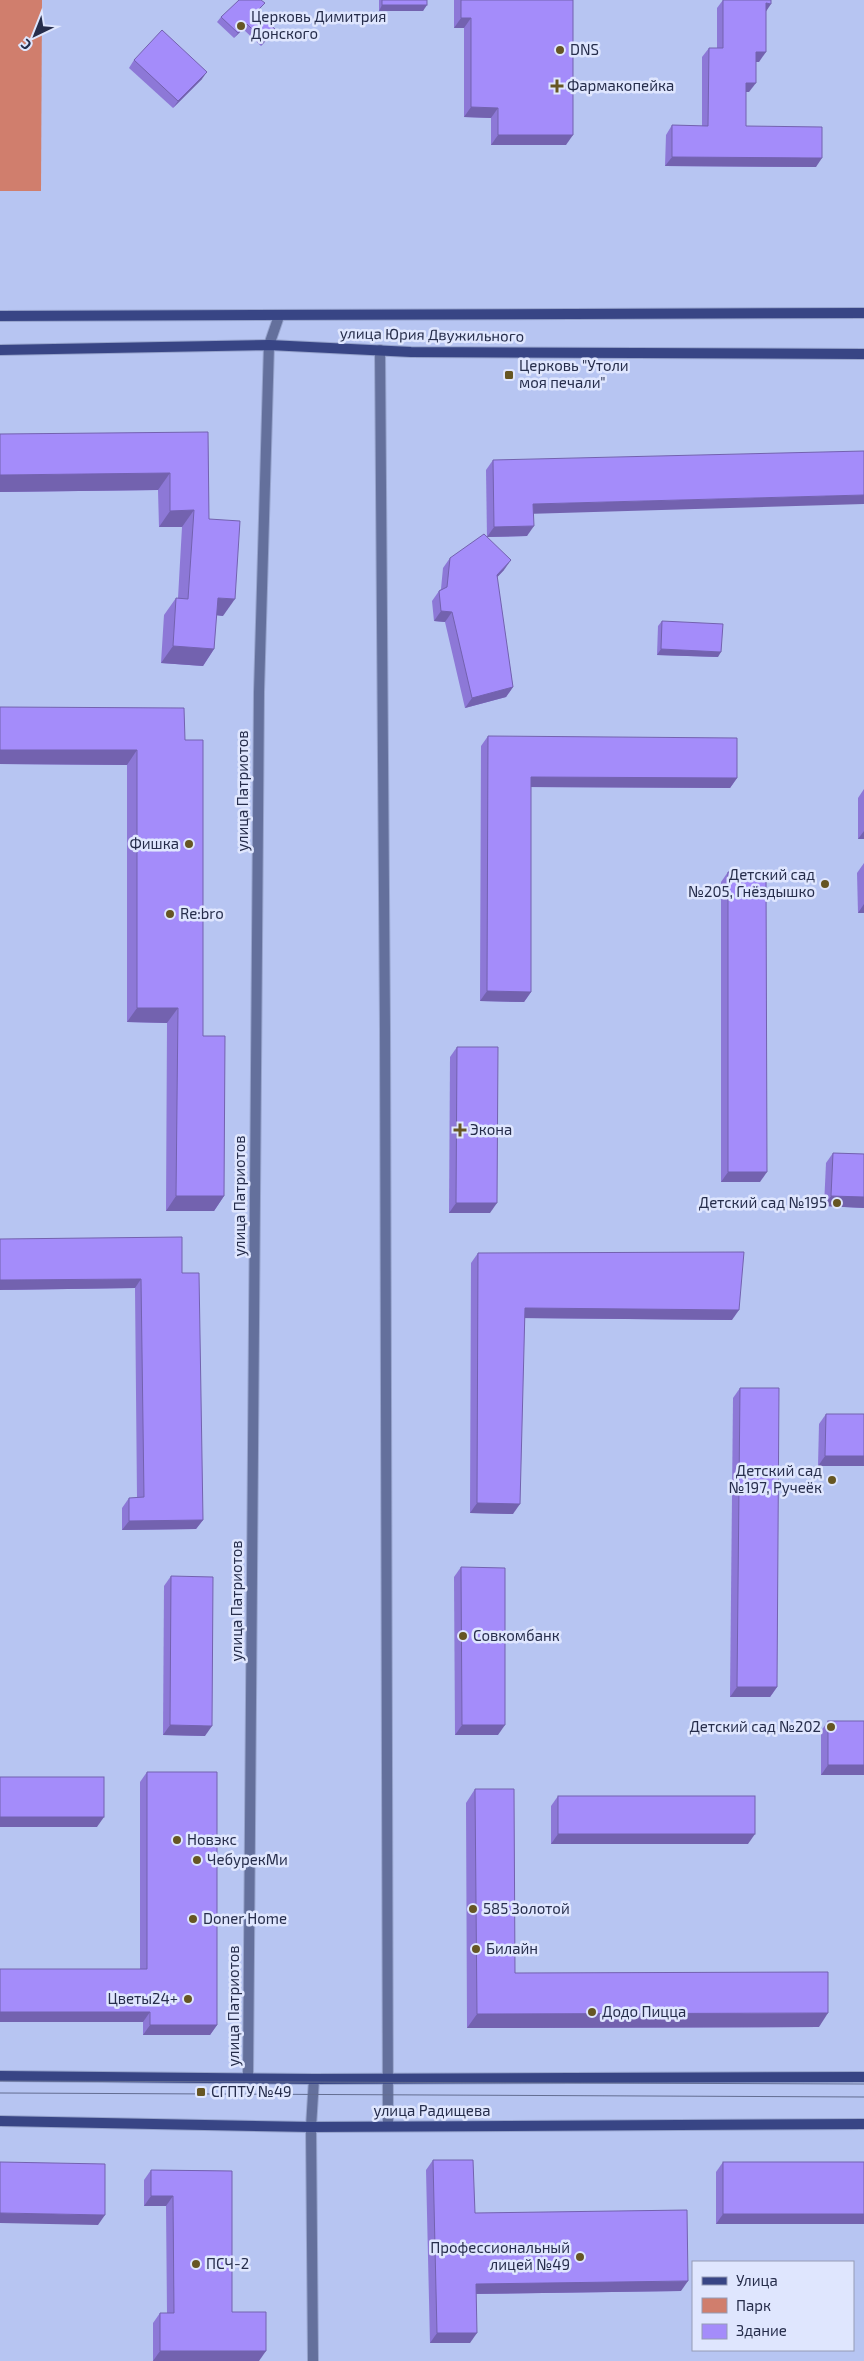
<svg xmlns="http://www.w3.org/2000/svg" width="864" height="2361" font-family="'Exo 2',sans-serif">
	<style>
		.green { fill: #d07e6d }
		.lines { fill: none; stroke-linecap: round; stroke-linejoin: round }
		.street-casing { stroke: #97a4cd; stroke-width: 12 }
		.secondary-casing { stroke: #97a4cd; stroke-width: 12 }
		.street { stroke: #64709c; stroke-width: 10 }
		.secondary { stroke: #384585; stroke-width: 10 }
		.tram { stroke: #636d91; stroke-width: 1 }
		.wall { fill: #8d78d7 }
		.shaded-wall { fill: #7362af }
		.building { fill: #a48cfa; stroke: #7362af }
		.poi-dot { fill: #665623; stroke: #dfe6fe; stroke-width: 2 }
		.labels { text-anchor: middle; stroke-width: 5; stroke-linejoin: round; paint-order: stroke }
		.poi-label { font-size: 15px; fill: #262d4b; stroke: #dfe6fe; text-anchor: start }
		.street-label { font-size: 15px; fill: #262d4b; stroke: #dfe6fe }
	</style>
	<rect width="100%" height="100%" fill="#b7c5f2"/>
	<polygon class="green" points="0,0 42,0 41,191 0,191"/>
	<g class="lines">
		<defs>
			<g id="street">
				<polyline points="380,350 385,1028 388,2126"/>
				<polyline points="248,2078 259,692 269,345 279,316"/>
				<polyline points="313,2361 311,2127 314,2079"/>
			</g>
			<g id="secondary">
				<polyline points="0,316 864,313"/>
				<polyline points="0,350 269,345 411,352 864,354"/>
				<polyline points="0,2076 314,2079 864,2077"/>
				<polyline points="0,2121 311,2127 864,2124"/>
			</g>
		</defs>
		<use href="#street" class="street-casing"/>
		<use href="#secondary" class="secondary-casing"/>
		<use href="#street" class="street"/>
		<use href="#secondary" class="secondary"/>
		<g class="tram">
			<polyline points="0,2081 864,2084"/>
			<polyline points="0,2093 864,2097"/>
		</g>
	</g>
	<g class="wall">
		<polygon points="379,0 427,0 423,11 379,11"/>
		<polygon points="454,0 573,0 566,145 491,145 491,118 464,117 464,28 454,28"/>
		<polygon points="723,0 771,0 766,11 759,62 756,62 749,92 746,92 746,126 816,167 665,166 666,135 672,125 702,126 702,57 709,48 717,48 717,8"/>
		<polygon points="265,3 257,12 275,29 271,35 261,46 243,29 234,38 217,22 221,17"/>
		<polygon points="134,60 202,79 173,108 129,68"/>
		<polygon points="208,432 209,519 223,616 216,615 214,649 203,666 161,663 164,615 176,598 178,598 182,527 159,527 158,490 0,492"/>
		<polygon points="493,460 533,514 527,536 487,537 486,470"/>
		<polygon points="450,558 504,570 497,577 513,687 506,697 465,708 445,622 434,621 432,601 439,591 441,589 443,568"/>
		<polygon points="662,621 718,657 657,655 658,626"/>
		<polygon points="0,707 185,740 203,1036 224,1196 214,1211 166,1211 167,1023 127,1022 127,765 0,764"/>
		<polygon points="488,736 737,778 730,788 531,787 531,992 524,1002 480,1001 481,746"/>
		<polygon points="864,789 864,839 858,839 858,798"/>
		<polygon points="864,863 864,913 858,913 857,873"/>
		<polygon points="728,872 760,1182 721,1182 721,882"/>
		<polygon points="457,1047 490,1213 449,1213 450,1057"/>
		<polygon points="833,1153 864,1154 864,1208 824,1206 826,1163"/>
		<polygon points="478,1253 732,1320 525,1318 513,1514 470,1513 471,1263"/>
		<polygon points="182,1273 203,1520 196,1529 122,1530 122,1508 129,1498 137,1498 135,1288 0,1290"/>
		<polygon points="740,1388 777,1687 770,1697 730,1697 733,1398"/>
		<polygon points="826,1414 864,1414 818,1466 819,1424"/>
		<polygon points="461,1567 498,1735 455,1735 454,1577"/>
		<polygon points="171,1576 205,1736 163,1735 164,1586"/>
		<polygon points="828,1721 864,1721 864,1775 821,1775 821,1731"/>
		<polygon points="147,1772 217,2025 210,2035 143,2035 143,2022 0,2022 0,1969 140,1969 140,1782"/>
		<polygon points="475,1789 515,1973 819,2027 467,2028 466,1803"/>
		<polygon points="558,1796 748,1844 551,1844 551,1806"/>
		<polygon points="433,2160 475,2213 681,2291 476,2294 470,2343 430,2343 426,2170"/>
		<polygon points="723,2162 864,2162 864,2224 716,2224 716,2172"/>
		<polygon points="151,2170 232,2171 232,2312 259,2361 153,2361 153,2323 160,2313 167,2313 166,2206 144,2206 144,2180"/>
	</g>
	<g class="shaded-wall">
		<polygon points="766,3 771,4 765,13"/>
		<polygon points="382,5 427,5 423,11 379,11"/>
		<polygon points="461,18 471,18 464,28 454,28"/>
		<polygon points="247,24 243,29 234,38 238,33"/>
		<polygon points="275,29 271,35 261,46 264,41"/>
		<polygon points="756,52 766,52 759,62 749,62"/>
		<polygon points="207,72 202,79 173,108 178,101"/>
		<polygon points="746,83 756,83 749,92 740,92"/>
		<polygon points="471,107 498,108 491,118 464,117"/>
		<polygon points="498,135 573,135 566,145 491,145"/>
		<polygon points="672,157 822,158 816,167 665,166"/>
		<polygon points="170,473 158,490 0,492 0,475"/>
		<polygon points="864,495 864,504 526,514 533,504"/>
		<polygon points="194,510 182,527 159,527 170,511"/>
		<polygon points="534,526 527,536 487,537 494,527"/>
		<polygon points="511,560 504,570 490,585 497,575"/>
		<polygon points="218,598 235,599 223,616 206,614"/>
		<polygon points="441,611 452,612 445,622 434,621"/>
		<polygon points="173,646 214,649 203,666 161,663"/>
		<polygon points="661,649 721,652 718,657 657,655"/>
		<polygon points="513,687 506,697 465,708 472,698"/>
		<polygon points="0,750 137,750 127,765 0,764"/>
		<polygon points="531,777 737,778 730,788 524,787"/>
		<polygon points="864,831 864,839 858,839"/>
		<polygon points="864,904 864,913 858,913"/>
		<polygon points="487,991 531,992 524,1002 480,1001"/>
		<polygon points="137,1008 178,1008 167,1023 127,1022"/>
		<polygon points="728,1172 767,1172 760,1182 721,1182"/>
		<polygon points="176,1196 224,1196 214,1211 166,1211"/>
		<polygon points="831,1196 864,1197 864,1208 824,1206"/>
		<polygon points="456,1203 497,1203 490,1213 449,1213"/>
		<polygon points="141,1279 135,1288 0,1290 0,1280"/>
		<polygon points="525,1308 739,1310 732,1320 518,1318"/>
		<polygon points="825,1456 864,1456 864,1466 818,1466"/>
		<polygon points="477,1503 520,1504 513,1514 470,1513"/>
		<polygon points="203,1520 196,1529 122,1530 129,1521"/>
		<polygon points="737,1687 777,1687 770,1697 730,1697"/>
		<polygon points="170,1725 212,1726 205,1736 163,1735"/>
		<polygon points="462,1725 505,1725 498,1735 455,1735"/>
		<polygon points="828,1765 864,1765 864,1775 821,1775"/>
		<polygon points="0,1817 104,1817 97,1827 0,1827"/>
		<polygon points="558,1834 755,1834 748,1844 551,1844"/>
		<polygon points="0,2012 150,2012 143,2022 0,2022"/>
		<polygon points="828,2013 819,2027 467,2028 477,2014"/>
		<polygon points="150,2025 217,2025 210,2035 143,2035"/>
		<polygon points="151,2196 173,2196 166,2206 144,2206"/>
		<polygon points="0,2213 105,2215 98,2225 0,2223"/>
		<polygon points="723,2214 864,2214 864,2224 716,2224"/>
		<polygon points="688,2281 681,2291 469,2294 476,2284"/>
		<polygon points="437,2333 477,2333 470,2343 430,2343"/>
		<polygon points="160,2351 266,2351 259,2361 153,2361"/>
	</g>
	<g class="building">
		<polygon points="239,0 261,0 265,3 256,12 275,29 264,41 247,24 238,33 221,17"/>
		<rect x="382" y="0" width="45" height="5"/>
		<polygon points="461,0 573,0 573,135 498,135 498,108 471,107 471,18 461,18"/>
		<polygon points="723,0 771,0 771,4 766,3 766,52 756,52 756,83 746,83 746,126 822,127 822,158 672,157 672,125 708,126 709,48 723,48"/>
		<polygon points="162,30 207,72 178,101 134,60"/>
		<polygon points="208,432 209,519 240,521 235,599 218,598 214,649 173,646 176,598 188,599 194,510 170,511 170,473 0,475 0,434"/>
		<polygon points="864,451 864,495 533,504 534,526 494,527 493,460"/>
		<polygon points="484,534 511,560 497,575 513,687 472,698 452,612 441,611 439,591 447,587 450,558"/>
		<polygon points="662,621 723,624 721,652 661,649"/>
		<polygon points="0,707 184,708 185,740 203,740 203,1036 225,1036 224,1196 176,1196 178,1008 137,1008 137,750 0,750"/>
		<polygon points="488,736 737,738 737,778 531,777 531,992 487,991"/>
		<polygon points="728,872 766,872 767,1172 728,1172"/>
		<polygon points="457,1047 498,1047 497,1203 456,1203"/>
		<polygon points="833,1153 864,1154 864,1197 831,1196"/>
		<polygon points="182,1237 182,1273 199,1273 203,1520 129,1521 129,1498 144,1497 141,1279 0,1280 0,1239"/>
		<polygon points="744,1252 739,1310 525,1308 520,1504 477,1503 478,1253"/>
		<polygon points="740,1388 779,1388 777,1687 737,1687"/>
		<polygon points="826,1414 864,1414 864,1456 825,1456"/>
		<polygon points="461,1567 505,1568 505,1725 462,1725"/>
		<polygon points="171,1576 213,1577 212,1726 170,1725"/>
		<rect x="828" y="1721" width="36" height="44"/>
		<polygon points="147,1772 217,1772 217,2025 150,2025 150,2012 0,2012 0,1969 147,1969"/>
		<rect x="0" y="1777" width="104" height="40"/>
		<polygon points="475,1789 514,1789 515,1973 828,1972 828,2013 477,2014"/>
		<rect x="558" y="1796" width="197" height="38"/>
		<polygon points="433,2160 473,2160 475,2213 687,2210 688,2281 476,2284 477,2333 437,2333"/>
		<polygon points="0,2162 105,2164 105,2215 0,2213"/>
		<rect x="723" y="2162" width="141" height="52"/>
		<polygon points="151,2170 232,2171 232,2312 266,2312 266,2351 160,2351 160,2313 174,2313 173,2196 151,2196"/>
	</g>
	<g class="poi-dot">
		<circle cx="241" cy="26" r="5"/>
		<circle cx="560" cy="50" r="5"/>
		<path d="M554.5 78.5h5v5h5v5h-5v5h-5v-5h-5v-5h5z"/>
		<rect x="504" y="370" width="10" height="10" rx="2.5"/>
		<circle cx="189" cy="844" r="5"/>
		<circle cx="825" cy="884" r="5"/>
		<circle cx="170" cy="914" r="5"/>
		<path d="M457.5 1122.5h5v5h5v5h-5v5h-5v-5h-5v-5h5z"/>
		<circle cx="837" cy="1203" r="5"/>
		<circle cx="832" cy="1480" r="5"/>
		<circle cx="463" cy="1636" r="5"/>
		<circle cx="831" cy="1727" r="5"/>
		<circle cx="177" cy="1840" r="5"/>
		<circle cx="197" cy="1860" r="5"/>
		<circle cx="473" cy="1909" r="5"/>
		<circle cx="193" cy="1919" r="5"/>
		<circle cx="476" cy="1949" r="5"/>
		<circle cx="188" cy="1999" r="5"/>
		<circle cx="592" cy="2012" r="5"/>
		<rect x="196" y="2087" width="10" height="10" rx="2.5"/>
		<circle cx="580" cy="2257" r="5"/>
		<circle cx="196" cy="2264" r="5"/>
	</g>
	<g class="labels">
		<g class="poi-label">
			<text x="251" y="22">Церковь Димитрия<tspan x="251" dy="17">Донского</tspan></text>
			<text x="570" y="55">DNS</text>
			<text x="567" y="91">Фармакопейка</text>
			<text x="519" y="371">Церковь "Утоли<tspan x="519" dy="17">моя печали"</tspan></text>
			<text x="179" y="849" text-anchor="end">Фишка</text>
			<text x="815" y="880" text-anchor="end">Детский сад<tspan x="815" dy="17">№205, Гнёздышко</tspan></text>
			<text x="180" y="919">Re:bro</text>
			<text x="470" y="1135">Экона</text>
			<text x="827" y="1208" text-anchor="end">Детский сад №195</text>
			<text x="822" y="1476" text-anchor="end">Детский сад<tspan x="822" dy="17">№197, Ручеёк</tspan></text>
			<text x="473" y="1641">Совкомбанк</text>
			<text x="821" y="1732" text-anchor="end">Детский сад №202</text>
			<text x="187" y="1845">Новэкс</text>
			<text x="207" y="1865">ЧебурекМи</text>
			<text x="483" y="1914">585 Золотой</text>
			<text x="203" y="1924">Doner Home</text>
			<text x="486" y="1954">Билайн</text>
			<text x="178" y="2004" text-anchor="end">Цветы24+</text>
			<text x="602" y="2017">Додо Пицца</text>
			<text x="211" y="2097">СГПТУ №49</text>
			<text x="570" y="2253" text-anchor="end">Профессиональный<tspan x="570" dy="17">лицей №49</tspan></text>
			<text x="206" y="2269">ПСЧ-2</text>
		</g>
		<g class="street-label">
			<text transform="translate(432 335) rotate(1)" y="5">улица Юрия Двужильного</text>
			<text transform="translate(243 791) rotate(-90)" y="5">улица Патриотов</text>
			<text transform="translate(240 1196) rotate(-90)" y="5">улица Патриотов</text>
			<text transform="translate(237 1601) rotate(-90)" y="5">улица Патриотов</text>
			<text transform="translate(234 2006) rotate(-90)" y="5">улица Патриотов</text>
			<text x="432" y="2116">улица Радищева</text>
		</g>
	</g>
	<rect x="692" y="2261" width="162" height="90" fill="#dfe6fe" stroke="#959cb6"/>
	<rect x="702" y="2277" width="25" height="8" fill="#384585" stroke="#959cb6"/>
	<text x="736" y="2286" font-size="15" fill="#262d4b">Улица</text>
	<rect x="702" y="2298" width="25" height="15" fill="#d07e6d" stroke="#959cb6"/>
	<text x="736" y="2311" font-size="15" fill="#262d4b">Парк</text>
	<rect x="702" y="2324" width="25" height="15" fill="#a48cfa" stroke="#959cb6"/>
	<text x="736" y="2336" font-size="15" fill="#262d4b">Здание</text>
	<g transform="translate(35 35) rotate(223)" stroke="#dfe6fe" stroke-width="4" paint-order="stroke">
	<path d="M0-4L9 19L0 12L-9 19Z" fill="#262d4b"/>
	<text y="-8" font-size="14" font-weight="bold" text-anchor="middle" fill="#262d4b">С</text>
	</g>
</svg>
